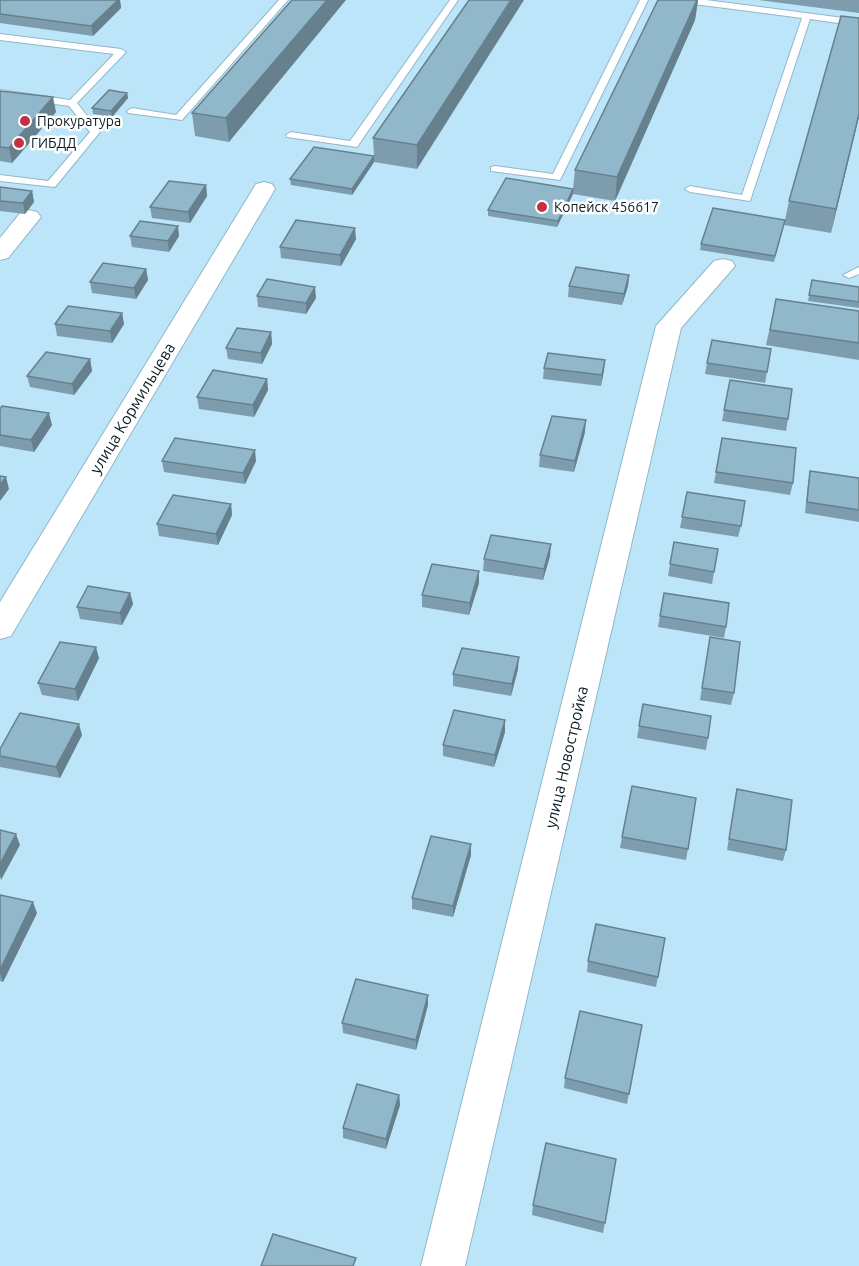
<svg xmlns="http://www.w3.org/2000/svg" width="859" height="1266" font-family="Ubuntu,sans-serif">
	<style>
		.lines { fill: none; stroke-linecap: round; stroke-linejoin: round }
		.service-casing { stroke: #90b7ca; stroke-width: 2 }
		.minor-casing { stroke: #90b7ca; stroke-width: 2 }
		.service { fill: #fff; fill-rule: evenodd }
		.minor { fill: #fff; fill-rule: evenodd }
		.wall { fill: #7d9dae }
		.shaded-wall { fill: #66808d }
		.building { fill: #91b7ca; stroke: #66808d; stroke-width: 1.5 }
		.poi-dot { fill: #c23142; stroke: #fff; stroke-width: 2 }
		.labels { text-anchor: middle; stroke-width: 5; stroke-linejoin: round; paint-order: stroke }
		.far-poi-label { font-size: 14px; fill: #0c1b22; stroke: #fff; text-anchor: start }
		.street-label { font-size: 16px; fill: #0c1b22; stroke: #fff }
	</style>
	<rect width="100%" height="100%" fill="#bde5f9"/>
	<g class="lines">
		<defs>
			<g id="service">
				<polygon points="279,0 288,0 182,120 128,113 127,111 132,108 176,115"/>
				<polygon points="450,0 458,0 357,147 287,137 286,135 291,132 350,141"/>
				<polygon points="640,0 648,0 560,180 491,171 491,167 495,166 553,174"/>
				<polygon points="682,0 706,0 859,20 859,26 810,19 750,201 690,192 685,189 690,186 742,195 802,18 686,3"/>
				<polygon points="0,34 121,49 126,52 77,103 100,132 55,187 0,181 0,175 48,181 90,132 69,106 0,96 0,90 70,100 114,54 0,40"/>
				<polygon points="859,267 859,274 849,278 843,275"/>
			</g>
			<g id="minor">
				<polygon points="264,182 272,184 275,189 11,636 0,639 0,602 253,189 256,184"/>
				<polygon points="29,210 37,212 41,217 8,258 0,260 0,238 21,212"/>
				<polygon points="723,259 732,261 735,266 681,328 465,1266 421,1266 656,326 714,261"/>
			</g>
		</defs>
		<use href="#service" class="service-casing"/>
		<use href="#minor" class="minor-casing"/>
		<use href="#service" class="service"/>
		<use href="#minor" class="minor"/>
	</g>
	<g class="wall">
		<polygon points="0,0 120,0 121,8 93,36 0,23"/>
		<polygon points="292,0 229,142 195,136 192,113"/>
		<polygon points="469,0 417,169 374,162 352,195 291,185 290,179 374,156 373,138"/>
		<polygon points="658,0 698,0 695,20 615,201 573,194 557,227 488,216 488,210 573,189 575,170"/>
		<polygon points="759,0 859,0 859,13"/>
		<polygon points="859,18 859,116 831,233 784,225 774,262 700,250 701,244 785,220 789,201"/>
		<polygon points="0,91 56,112 12,163 0,161"/>
		<polygon points="127,93 128,98 112,117 93,114 92,108"/>
		<polygon points="206,185 207,196 190,223 152,218 150,207"/>
		<polygon points="0,187 32,191 34,202 25,214 0,211"/>
		<polygon points="130,236 179,236 169,252 132,247"/>
		<polygon points="356,239 341,266 281,258 280,247"/>
		<polygon points="146,269 148,280 136,299 92,293 90,282"/>
		<polygon points="629,275 628,286 622,305 568,297 569,286"/>
		<polygon points="812,280 859,287 859,308 808,301"/>
		<polygon points="257,296 316,298 306,314 258,307"/>
		<polygon points="776,299 859,311 859,360 766,345"/>
		<polygon points="122,313 124,324 112,343 57,336 55,324"/>
		<polygon points="271,332 272,344 262,364 228,359 226,348"/>
		<polygon points="90,359 92,371 74,395 30,387 27,376"/>
		<polygon points="605,360 601,386 543,379 544,368"/>
		<polygon points="707,363 767,372 765,383 705,374"/>
		<polygon points="267,379 268,390 254,417 199,409 197,397"/>
		<polygon points="730,380 788,419 786,431 722,421"/>
		<polygon points="0,409 52,425 34,452 0,446"/>
		<polygon points="585,432 574,472 539,467 540,455"/>
		<polygon points="722,438 793,483 790,495 714,483"/>
		<polygon points="162,461 256,461 245,484 164,472"/>
		<polygon points="810,471 859,478 859,522 805,513 808,483"/>
		<polygon points="687,492 741,526 738,537 680,528"/>
		<polygon points="231,504 232,515 218,545 159,536 157,524"/>
		<polygon points="718,549 712,584 668,576 670,564"/>
		<polygon points="550,556 543,580 483,571 484,559"/>
		<polygon points="479,571 479,583 469,615 422,607 422,595"/>
		<polygon points="130,593 133,604 122,625 80,619 77,607"/>
		<polygon points="664,593 726,627 724,638 658,627"/>
		<polygon points="710,637 734,693 731,705 700,700"/>
		<polygon points="99,658 78,701 42,695 38,683"/>
		<polygon points="518,669 511,696 453,686 453,674"/>
		<polygon points="643,704 708,738 706,750 637,738"/>
		<polygon points="505,732 494,767 443,756 443,745"/>
		<polygon points="82,735 60,778 0,767 0,749"/>
		<polygon points="737,789 786,850 783,861 727,850"/>
		<polygon points="622,837 688,849 686,860 620,848"/>
		<polygon points="471,855 453,917 412,909 412,898"/>
		<polygon points="0,895 37,913 3,982 0,981"/>
		<polygon points="665,938 656,987 587,972 588,961"/>
		<polygon points="428,1005 416,1050 343,1033 342,1023"/>
		<polygon points="642,1025 627,1104 564,1088 565,1078"/>
		<polygon points="399,1095 400,1105 386,1149 343,1138 343,1128"/>
		<polygon points="616,1159 603,1233 532,1215 533,1205"/>
	</g>
	<g class="shaded-wall">
		<polygon points="118,0 120,0 121,8 93,36 91,26"/>
		<polygon points="327,0 346,0 229,142 226,118"/>
		<polygon points="511,0 524,0 417,169 417,145"/>
		<polygon points="697,0 698,0 695,20 615,201 617,177"/>
		<polygon points="127,93 128,98 112,117 111,111"/>
		<polygon points="53,97 56,112 12,163 9,148"/>
		<polygon points="859,114 859,116 831,233 836,209"/>
		<polygon points="374,156 374,162 352,195 352,189"/>
		<polygon points="206,185 207,196 190,223 188,212"/>
		<polygon points="573,189 573,194 557,227 558,221"/>
		<polygon points="32,191 34,202 25,214 23,203"/>
		<polygon points="178,226 179,236 169,252 168,241"/>
		<polygon points="355,228 356,239 341,266 340,255"/>
		<polygon points="146,269 148,280 136,299 134,288"/>
		<polygon points="629,275 628,286 622,305 624,294"/>
		<polygon points="315,287 316,298 306,314 306,303"/>
		<polygon points="122,313 124,324 112,343 110,331"/>
		<polygon points="271,332 272,344 262,364 261,353"/>
		<polygon points="90,359 92,371 74,395 72,384"/>
		<polygon points="605,360 604,371 601,386 602,375"/>
		<polygon points="267,379 268,390 254,417 253,405"/>
		<polygon points="49,413 52,425 34,452 31,440"/>
		<polygon points="586,420 585,432 574,472 575,461"/>
		<polygon points="255,450 256,461 245,484 243,473"/>
		<polygon points="6,477 9,489 0,501 0,485"/>
		<polygon points="231,504 232,515 218,545 216,534"/>
		<polygon points="551,544 550,556 543,580 544,569"/>
		<polygon points="479,571 479,583 469,615 470,603"/>
		<polygon points="130,593 133,604 122,625 120,613"/>
		<polygon points="96,647 99,658 78,701 75,689"/>
		<polygon points="519,657 518,669 511,696 512,684"/>
		<polygon points="505,720 505,732 494,767 495,755"/>
		<polygon points="79,724 82,735 60,778 56,767"/>
		<polygon points="16,834 20,845 1,880 0,876 0,864"/>
		<polygon points="471,844 471,855 453,917 453,906"/>
		<polygon points="33,902 37,913 3,982 0,973 0,970"/>
		<polygon points="428,995 428,1005 416,1050 416,1040"/>
		<polygon points="399,1095 400,1105 386,1149 386,1139"/>
	</g>
	<g class="building">
		<polygon points="0,0 118,0 91,26 0,14"/>
		<polygon points="292,0 327,0 226,118 192,113"/>
		<polygon points="469,0 511,0 417,145 373,138"/>
		<polygon points="658,0 697,0 617,177 575,170"/>
		<polygon points="841,16 859,18 859,114 836,209 789,201"/>
		<polygon points="109,90 127,93 111,111 92,108"/>
		<polygon points="0,91 53,97 9,148 0,147"/>
		<polygon points="314,147 374,156 352,189 290,179"/>
		<polygon points="506,178 573,189 558,221 488,210"/>
		<polygon points="169,181 206,185 188,212 150,207"/>
		<polygon points="0,187 32,191 23,203 0,201"/>
		<polygon points="713,208 785,220 775,256 701,244"/>
		<polygon points="296,220 355,228 340,255 280,247"/>
		<polygon points="140,221 178,226 168,241 130,236"/>
		<polygon points="103,263 146,269 134,288 90,282"/>
		<polygon points="576,267 629,275 624,294 569,286"/>
		<polygon points="267,279 315,287 306,303 257,296"/>
		<polygon points="812,280 859,287 859,302 809,295"/>
		<polygon points="776,299 859,311 859,343 770,330"/>
		<polygon points="68,306 122,313 110,331 55,324"/>
		<polygon points="237,328 271,332 261,353 226,348"/>
		<polygon points="712,340 771,349 767,372 707,363"/>
		<polygon points="46,352 90,359 72,384 27,376"/>
		<polygon points="548,353 605,360 602,375 544,368"/>
		<polygon points="213,370 267,379 253,405 197,397"/>
		<polygon points="730,380 792,389 788,419 724,410"/>
		<polygon points="2,406 49,413 31,440 0,435 0,409"/>
		<polygon points="552,416 586,420 575,461 540,455"/>
		<polygon points="175,438 255,450 243,473 162,461"/>
		<polygon points="722,438 796,448 793,483 716,472"/>
		<polygon points="810,471 859,478 859,510 807,502"/>
		<polygon points="0,476 6,477 0,485"/>
		<polygon points="687,492 745,501 741,526 682,517"/>
		<polygon points="173,495 231,504 216,534 157,524"/>
		<polygon points="491,535 551,544 544,569 484,559"/>
		<polygon points="674,542 718,549 714,572 670,564"/>
		<polygon points="432,564 479,571 470,603 422,595"/>
		<polygon points="88,586 130,593 120,613 77,607"/>
		<polygon points="664,593 729,603 726,627 660,616"/>
		<polygon points="710,637 740,642 734,693 702,688"/>
		<polygon points="60,642 96,647 75,689 38,683"/>
		<polygon points="462,648 519,657 512,684 453,674"/>
		<polygon points="643,704 711,716 708,738 639,726"/>
		<polygon points="454,710 505,720 495,755 443,745"/>
		<polygon points="20,713 79,724 56,767 0,756 0,749"/>
		<polygon points="632,786 696,798 688,849 622,837"/>
		<polygon points="737,789 792,800 786,850 729,839"/>
		<polygon points="0,830 16,834 0,864"/>
		<polygon points="431,836 471,844 453,906 412,898"/>
		<polygon points="0,895 33,902 0,970"/>
		<polygon points="596,924 665,938 658,977 588,961"/>
		<polygon points="356,979 428,995 416,1040 342,1023"/>
		<polygon points="580,1011 642,1025 629,1094 565,1078"/>
		<polygon points="357,1084 399,1095 386,1139 343,1128"/>
		<polygon points="546,1143 616,1159 605,1223 533,1205"/>
		<polygon points="273,1234 356,1258 353,1266 261,1266"/>
	</g>
	<g class="poi-dot">
		<circle cx="25" cy="121" r="6"/>
		<circle cx="19" cy="143" r="6"/>
		<circle cx="542" cy="207" r="6"/>
	</g>
	<g class="labels">
		<g class="far-poi-label">
			<text x="37" y="126">Прокуратура</text>
			<text x="31" y="148">ГИБДД</text>
			<text x="554" y="212">Копейск 456617</text>
		</g>
		<g class="street-label">
			<text transform="translate(132 408) rotate(-59)" y="6">улица Кормильцева</text>
			<text transform="translate(566 757) rotate(-77)" y="6">улица Новостройка</text>
		</g>
	</g>
</svg>
